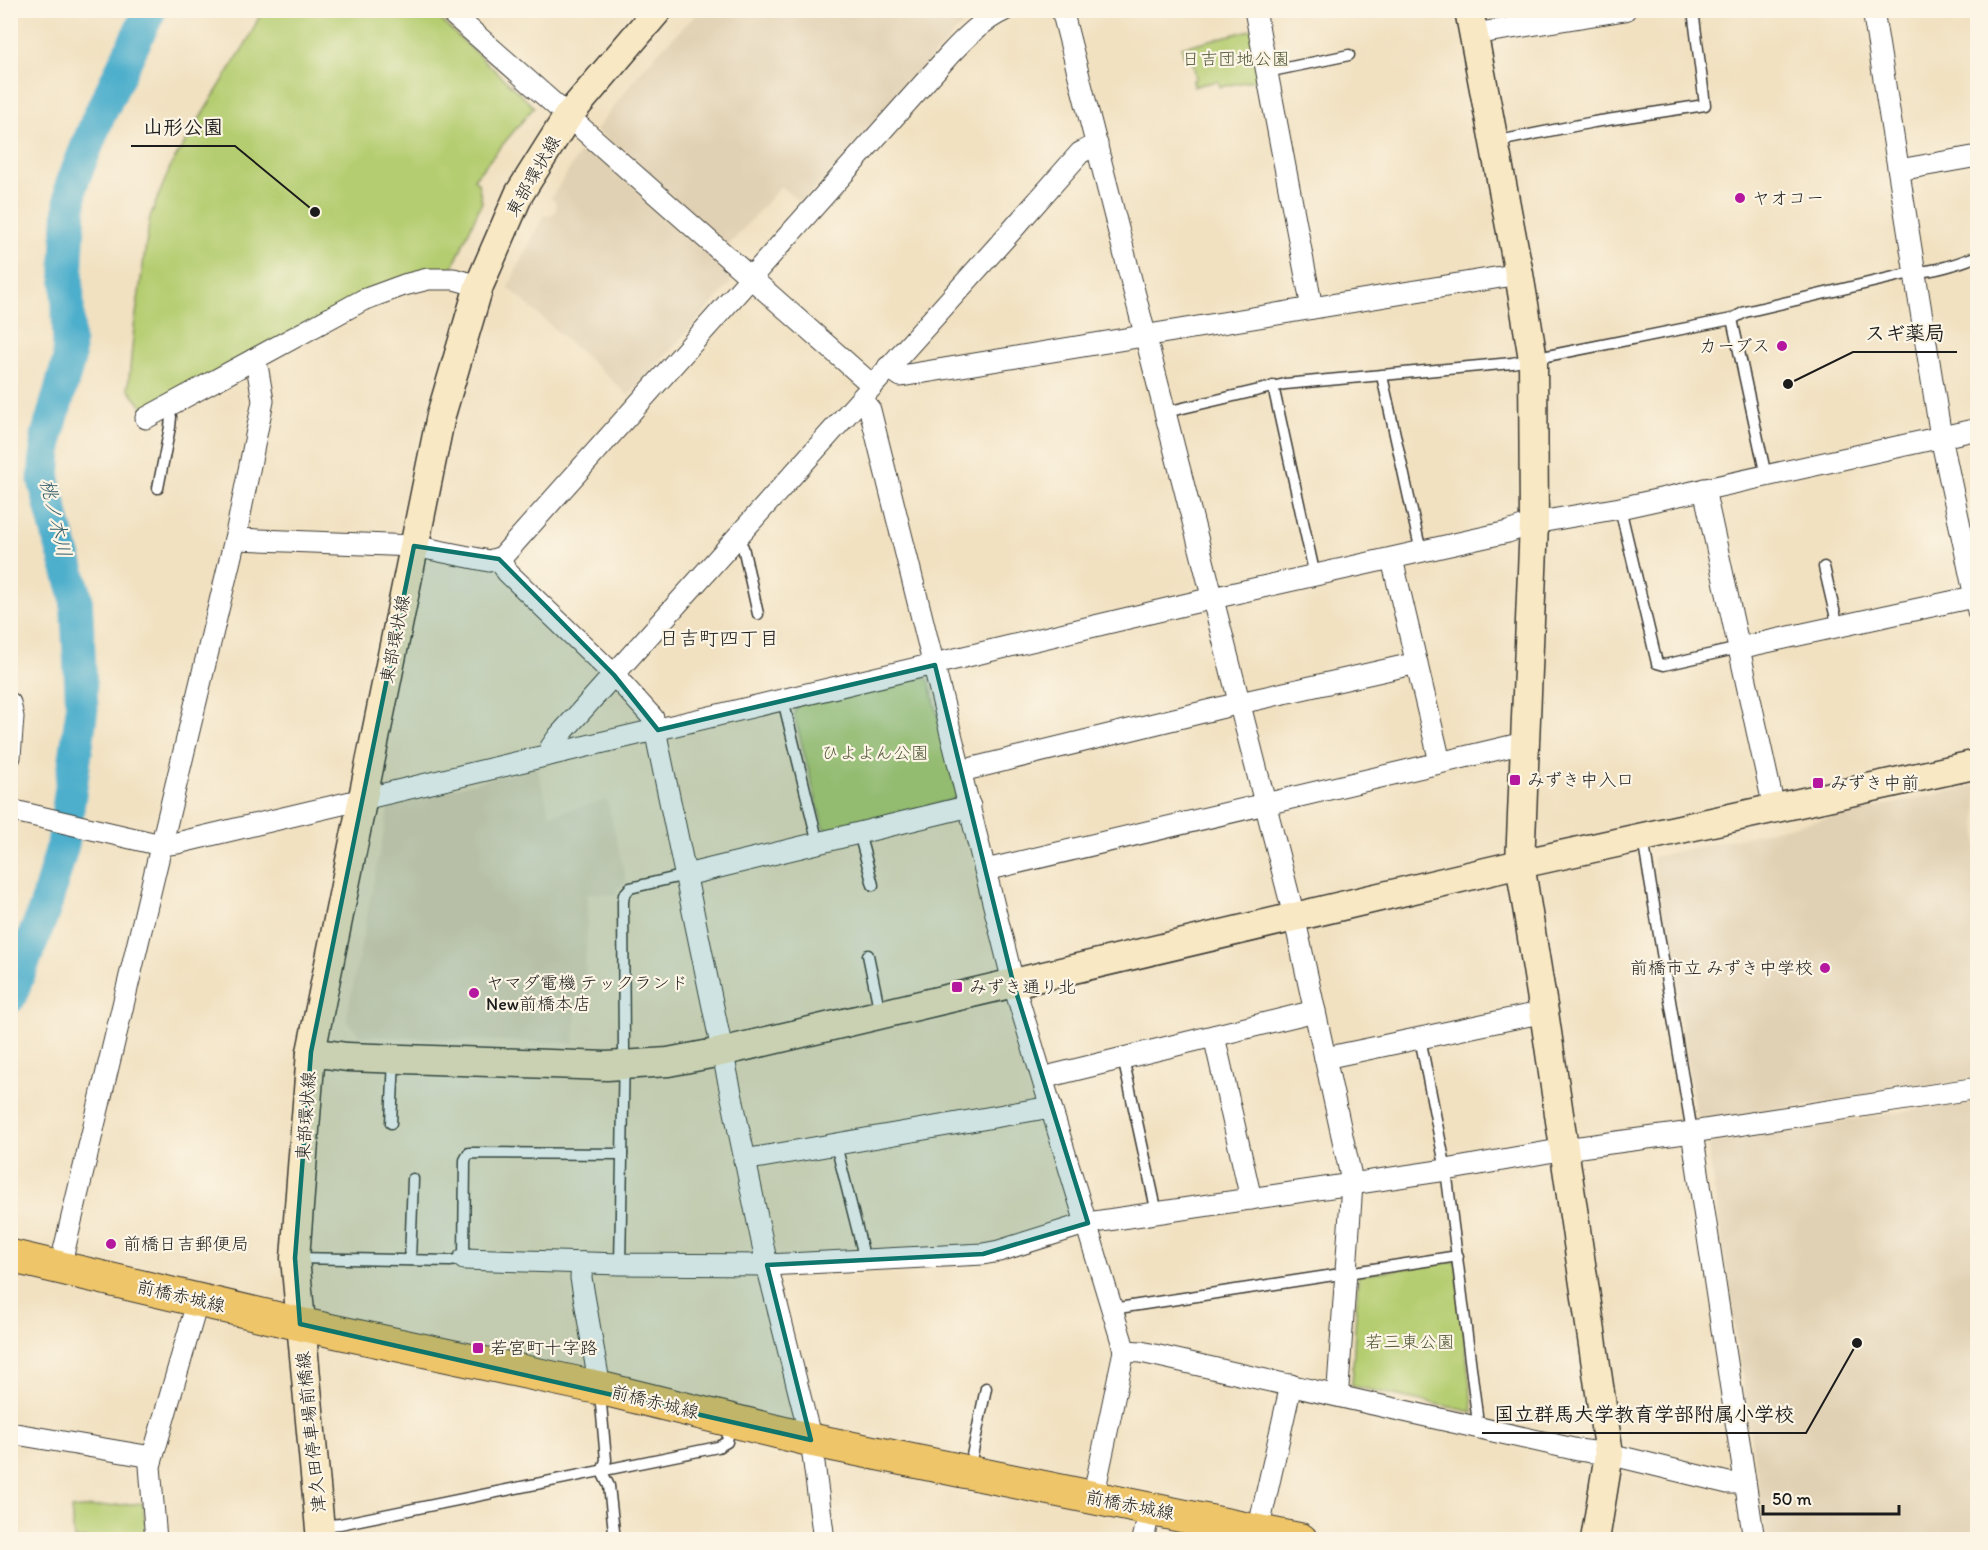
<svg xmlns="http://www.w3.org/2000/svg" width="1988" height="1550" font-family="Itim,'Klee One',sans-serif">
	<style>
		.built { fill: #e1d1b4 }
		.green { fill: #b5cd71; stroke: #687446; stroke-width: 1.5 }
		.lines { fill: none; stroke-linecap: round; stroke-linejoin: round }
		.river { stroke: #4dafcc; stroke-width: 33 }
		.lane-casing { stroke: #3c3a35; stroke-width: 13 }
		.street-casing { stroke: #3c3a35; stroke-width: 23 }
		.secondary-casing { stroke: #3c3a35; stroke-width: 31 }
		.primary-casing { stroke: #3c3a35; stroke-width: 35 }
		.lane { stroke: #fff; stroke-width: 10 }
		.street { stroke: #fff; stroke-width: 21 }
		.secondary { stroke: #f8e8c3; stroke-width: 28 }
		.primary { stroke: #eec569; stroke-width: 33 }
		.marked { fill: #0f766e; fill-opacity: 0.2; stroke: #0f766e; stroke-width: 4.5; stroke-linejoin: round }
		.poi-dot { fill: #b5179e; stroke: #fcf5e5; stroke-width: 2 }
		.labels { text-anchor: middle; stroke-width: 4.5; stroke-linejoin: round; paint-order: stroke }
		.park-label { font-size: 18px; fill: #525a3a; stroke: #fcf5e5 }
		.street-label { font-size: 18px; fill: #1c1c1c; stroke: #fcf5e5 }
		.poi-label { font-size: 18px; fill: #1c1c1c; stroke: #fcf5e5; text-anchor: start }
		.water-label { font-size: 20px; font-style: italic; fill: #325e6b; stroke: #fcf5e5 }
		.neighbourhood-label { font-size: 20px; fill: #1c1c1c; stroke: #fcf5e5 }
		.leader { fill: none; stroke: #1c1c1c; stroke-width: 2 }
		.callout-dot { fill: #1c1c1c; stroke: #fcf5e5; stroke-width: 2 }
		.callout-label { font-size: 20px; text-anchor: middle; font-weight: bold; fill: #1c1c1c; stroke: #fcf5e5; stroke-width: 4.5; stroke-linejoin: round; paint-order: stroke }
	</style>
	<rect width="100%" height="100%" fill="#fcf5e5"/>
	<filter id="ink" filterUnits="userSpaceOnUse"><feTurbulence type="fractalNoise" baseFrequency=".0167" numOctaves="2"/><feDisplacementMap in="SourceGraphic" scale="12" xChannelSelector="R" yChannelSelector="G"/><feConvolveMatrix kernelMatrix="1 2 1 2 8 2 1 2 1" color-interpolation-filters="sRGB"/></filter>
	<filter id="wash" filterUnits="userSpaceOnUse"><feTurbulence type="fractalNoise" baseFrequency=".008" numOctaves="4" result="noise"/><feDisplacementMap in="SourceGraphic" scale="24" xChannelSelector="R" yChannelSelector="G"/><feGaussianBlur stdDeviation="1.35" result="paint"/><feColorMatrix in="noise" values="0 0 0 0 0 0 0 0 0 0 0 0 0 0 0 0 0 1.4 0 .05"/><feComposite in="paint" operator="in"/></filter>
	<g filter="url(#wash)">
		<rect width="100%" height="100%" fill="#f1e1c1"/>
		<g class="built">
			<polygon points="700,11 979,11 955,32 802,204 781,186 728,246 596,130 637,76 659,51"/>
			<polygon points="586,143 731,273 731,283 629,396 508,287 543,216 551,216 556,211 556,202 551,198"/>
			<polygon points="537,767 550,815 607,800 627,883 617,889 617,895 588,893 584,1011 576,1011 574,1043 360,1036 346,1021 389,805"/>
			<polygon points="1977,785 1977,1079 1704,1121 1696,1115 1653,857"/>
			<polygon points="1977,1100 1977,1539 1766,1539 1708,1147 1712,1142"/>
		</g>
		<g class="green">
			<polygon points="262,11 431,11 534,107 474,179 478,183 482,202 453,267 414,274 144,409 128,389 134,328 150,217 171,165 248,40"/>
			<polygon points="1255,29 1265,78 1220,87 1218,81 1194,86 1193,80 1196,79 1192,56 1184,57 1182,47"/>
			<polygon points="921,677 929,680 957,793 953,800 830,831 823,827 794,714 798,705"/>
			<polygon points="1456,1261 1473,1412 1352,1386 1358,1275"/>
			<polygon points="143,1503 147,1539 74,1539 71,1509"/>
		</g>
		<g class="lines">
			<polyline class="river" points="10,997 45,908 63,844 82,709 76,596 56,528 44,480 47,436 69,359 67,259 71,186 98,118 150,10"/>
		</g>
	</g>
	<g filter="url(#ink)">
		<g class="lines">
			<defs>
				<g id="lane">
					<polyline points="1267,72 1349,55"/>
					<polyline points="1494,142 1594,122 1705,105 1693,10"/>
					<polyline points="1732,319 1766,476"/>
					<polyline points="1382,376 1421,552"/>
					<polyline points="1273,386 1315,576"/>
					<path d="M1166 412 1285 384 1512 363 1732 319 1745 312 1915 272C1937 271 1956 264 1978 256"/>
					<polyline points="158,488 170,427 171,417 168,406"/>
					<polyline points="1620,508 1657,663 1664,665 1739,648"/>
					<polyline points="736,538 743,547 758,614"/>
					<polyline points="1824,567 1838,627"/>
					<polyline points="783,700 818,843"/>
					<polyline points="859,833 873,885"/>
					<polyline points="1643,839 1692,1132"/>
					<polyline points="868,955 880,1013"/>
					<polyline points="1420,1038 1446,1170 1477,1415 1475,1427"/>
					<polyline points="1123,1058 1157,1213"/>
					<polyline points="391,1123 394,1059"/>
					<polyline points="836,1145 862,1248 862,1261"/>
					<polyline points="296,1258 450,1261 464,1259 465,1160 469,1153 622,1154"/>
					<polyline points="410,1260 413,1179"/>
					<polyline points="620,1264 624,1051 623,902 624,895 630,888 686,875"/>
					<polyline points="1112,1309 1458,1256"/>
					<polyline points="600,1393 606,1460 602,1472 609,1486 615,1540"/>
					<polyline points="969,1470 986,1388"/>
					<polyline points="320,1526 340,1524 718,1447 727,1442 730,1424"/>
				</g>
				<g id="street">
					<polyline points="448,10 872,385"/>
					<polyline points="1062,10 1294,916 1350,1172 1352,1184 1338,1387 1335,1395"/>
					<polyline points="1255,10 1312,308"/>
					<polyline points="1873,10 1941,437 1978,611"/>
					<polyline points="1473,34 1625,10"/>
					<polyline points="1899,170 1978,156"/>
					<polyline points="888,367 901,376 1519,274"/>
					<polyline points="861,399 870,410 1013,982 1122,1342 1124,1351 1093,1498"/>
					<polyline points="146,418 363,300 404,285 428,279 454,279 479,286"/>
					<polyline points="1704,489 1774,808"/>
					<path d="M235 539 414 546 489 561 502 557 950 54C966 37 983 20 1005 10"/>
					<polyline points="499,559 507,572 614,675 653,718 658,744 767,1265 811,1440 824,1540"/>
					<polyline points="1392,559 1440,762"/>
					<polyline points="1739,648 1978,596"/>
					<polyline points="10,703 13,717 10,757"/>
					<polyline points="552,754 551,747 558,737 1014,228 1080,153 1097,144"/>
					<polyline points="961,771 1240,703 1417,663"/>
					<polyline points="10,810 161,845 177,843 1213,598 1508,532 1534,523 1620,508 1978,429"/>
					<polyline points="986,870 1524,743"/>
					<polyline points="686,875 970,806"/>
					<polyline points="1214,1036 1251,1199"/>
					<polyline points="1325,1058 1544,1012"/>
					<polyline points="1043,1079 1054,1075 1315,1011"/>
					<polyline points="1692,1132 1754,1540"/>
					<polyline points="744,1160 1051,1107"/>
					<polyline points="464,1259 620,1264 767,1265 983,1254 999,1251 1088,1223 1446,1170 1565,1149 1692,1132 1978,1088"/>
					<polyline points="582,1263 581,1278 600,1388"/>
					<polyline points="60,1267 235,539 263,401 258,371 253,360"/>
					<polyline points="1124,1351 1141,1352 1578,1450 1609,1454 1728,1483 1745,1483"/>
					<polyline points="10,1433 152,1457"/>
					<polyline points="156,1540 150,1466 198,1300"/>
					<polyline points="1143,1540 1150,1508"/>
					<polyline points="1256,1540 1291,1385"/>
				</g>
				<g id="secondary">
					<polyline points="1469,10 1519,274 1533,359 1534,523 1520,864 1544,1012 1609,1454 1595,1540"/>
					<polyline points="311,1052 347,1057 607,1066 668,1062 721,1052 1520,864 1978,764"/>
					<polyline points="321,1540 295,1258 311,1052 441,415 479,286 519,194 568,116 658,10"/>
				</g>
				<polyline id="primary" points="10,1256 300,1324 600,1388 811,1440 1301,1540"/>
			</defs>
			<use href="#lane" class="lane-casing"/>
			<use href="#street" class="street-casing"/>
			<use href="#secondary" class="secondary-casing"/>
			<use href="#primary" class="primary-casing"/>
			<use href="#lane" class="lane"/>
			<use href="#street" class="street"/>
			<use href="#secondary" class="secondary"/>
			<use href="#primary" class="primary"/>
		</g>
	</g>
	<path class="marked" d="M414 546 499 559 614 675 658 730 935 665 1013 982 1088 1223 983 1254 767 1265 811 1440 300 1324 295 1258 311 1052Z"/>
	<g class="poi-dot">
		<circle cx="1740" cy="198" r="6"/>
		<circle cx="1782" cy="346" r="6"/>
		<rect x="1509" y="774" width="12" height="12" rx="3"/>
		<rect x="1812" y="777" width="12" height="12" rx="3"/>
		<circle cx="1825" cy="968" r="6"/>
		<rect x="951" y="981" width="12" height="12" rx="3"/>
		<circle cx="474" cy="993" r="6"/>
		<circle cx="111" cy="1244" r="6"/>
		<rect x="472" y="1342" width="12" height="12" rx="3"/>
	</g>
	<g class="labels">
		<g class="park-label">
			<text x="1236" y="65">日吉団地公園</text>
			<text x="875" y="759">ひよよん公園</text>
			<text x="1410" y="1348">若三東公園</text>
		</g>
		<g class="street-label">
			<text transform="translate(533 176) rotate(-60)" y="6">東部環状線</text>
			<text transform="translate(395 639) rotate(-79)" y="6">東部環状線</text>
			<text transform="translate(306 1116) rotate(-86)" y="6">東部環状線</text>
			<text transform="translate(181 1296) rotate(13)" y="6">前橋赤城線</text>
			<text transform="translate(655 1402) rotate(14)" y="6">前橋赤城線</text>
			<text transform="translate(311 1432) rotate(-96)" y="6">津久田停車場前橋線</text>
			<text transform="translate(1130 1505) rotate(11)" y="6">前橋赤城線</text>
		</g>
		<g class="poi-label">
			<text x="1752" y="204">ヤオコー</text>
			<text x="1770" y="352" text-anchor="end">カーブス</text>
			<text x="1527" y="786">みずき中入口</text>
			<text x="1830" y="789">みずき中前</text>
			<text x="1813" y="974" text-anchor="end">前橋市立 みずき中学校</text>
			<text x="486" y="989">ヤマダ電機 テックランド<tspan x="486" dy="21">New前橋本店</tspan></text>
			<text x="969" y="993">みずき通り北</text>
			<text x="123" y="1250">前橋日吉郵便局</text>
			<text x="490" y="1354">若宮町十字路</text>
		</g>
		<g class="water-label">
			<text transform="translate(56 518) rotate(77)" y="7">桃ノ木川</text>
		</g>
		<g class="neighbourhood-label">
			<text x="719" y="645">日吉町四丁目</text>
		</g>
	</g>
	<path class="leader" d="M315 212L235 146H131M1788 384L1853 352H1957M1857 1343L1806 1433H1482"/>
	<g class="callout-dot">
		<circle cx="315" cy="212" r="6"/>
		<circle cx="1788" cy="384" r="6"/>
		<circle cx="1857" cy="1343" r="6"/>
	</g>
	<g class="callout-label">
		<text x="183" y="134">山形公園</text>
		<text x="1905" y="340">スギ薬局</text>
		<text x="1644" y="1421">国立群馬大学教育学部附属小学校</text>
	</g>
	<rect width="1988" height="1550" fill="none" stroke="#fcf5e5" stroke-width="36"/>
	<path d="M1763 1505v9h136v-9" fill="none" stroke="#1c1c1c" stroke-width="3"/>
	<text x="1772" y="1505" font-size="18" fill="#1c1c1c" stroke="#fcf5e5" stroke-width="4.5" paint-order="stroke">50 m</text>
</svg>
